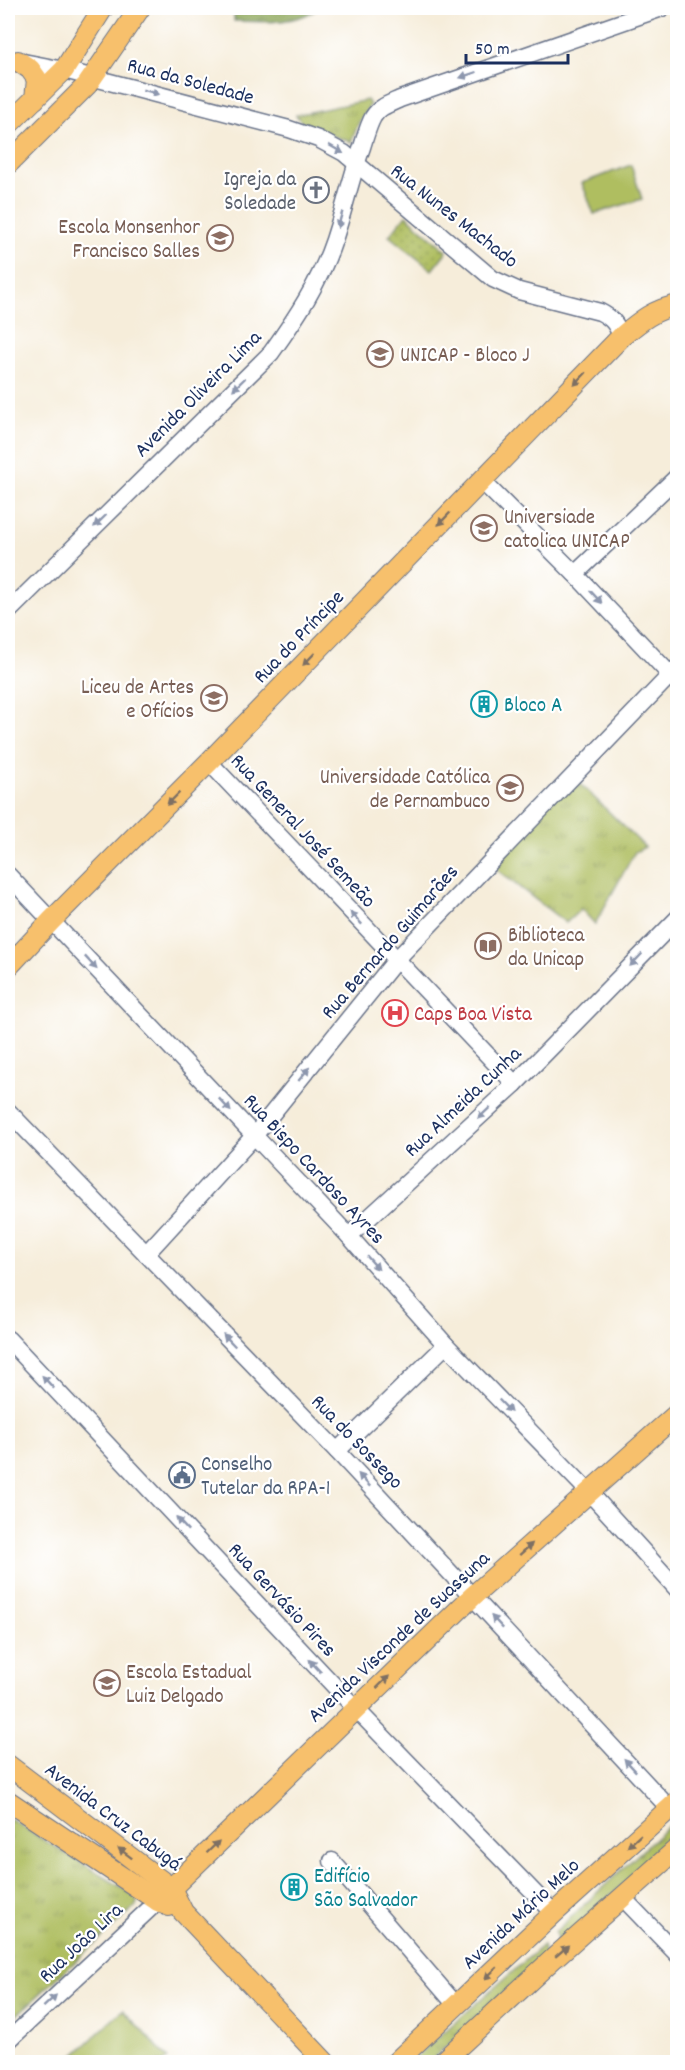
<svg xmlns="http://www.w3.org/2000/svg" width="685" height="2070" font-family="Dekko,sans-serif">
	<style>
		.grass { fill: url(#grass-tufts); stroke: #657660; stroke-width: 1.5 }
		.forest { fill: url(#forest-crowns); stroke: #536a5a; stroke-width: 1.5 }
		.garden { fill: url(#garden-dots); stroke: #657660; stroke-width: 1.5 }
		.pitch { fill: #afbe61; stroke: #657660; stroke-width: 1.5 }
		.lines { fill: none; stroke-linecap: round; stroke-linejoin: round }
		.minor-casing { stroke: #687289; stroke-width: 19 }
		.major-casing { stroke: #687289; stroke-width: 22 }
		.minor { stroke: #fff; stroke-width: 16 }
		.major { stroke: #f7c06c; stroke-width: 20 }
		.oneway { fill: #8d97ae }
		.oneway2 { fill: #7e7064 }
		.labels { text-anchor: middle; stroke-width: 4.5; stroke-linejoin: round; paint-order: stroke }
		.street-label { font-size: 21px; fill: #1b2f5e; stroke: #fff }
		.worship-label { font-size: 21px; fill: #5b616d; stroke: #fff; text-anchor: end }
		.education-label { font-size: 21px; fill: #785e54; stroke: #fff; text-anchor: start }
		.culture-label { font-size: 21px; fill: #0d838f; stroke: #fff; text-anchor: start }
		.health-label { font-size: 21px; fill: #be3a42; stroke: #fff; text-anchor: start }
		.service-label { font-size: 21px; fill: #4e5e75; stroke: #fff; text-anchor: start }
	</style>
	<defs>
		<pattern id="grass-tufts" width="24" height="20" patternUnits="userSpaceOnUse" patternTransform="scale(1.5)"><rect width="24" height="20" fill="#afbe61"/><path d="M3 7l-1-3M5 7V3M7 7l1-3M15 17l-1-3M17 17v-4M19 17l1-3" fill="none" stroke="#8e9b53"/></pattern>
		<pattern id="forest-crowns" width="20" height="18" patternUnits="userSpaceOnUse" patternTransform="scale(1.5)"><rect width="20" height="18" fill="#8ba557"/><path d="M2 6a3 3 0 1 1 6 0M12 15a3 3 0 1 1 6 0" fill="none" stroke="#71874b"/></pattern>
		<pattern id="garden-dots" width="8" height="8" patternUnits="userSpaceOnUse" patternTransform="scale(1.5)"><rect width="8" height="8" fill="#afbe61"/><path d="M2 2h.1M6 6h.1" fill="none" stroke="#8e9b53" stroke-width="1.8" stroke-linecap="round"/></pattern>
	</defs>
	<rect width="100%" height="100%" fill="#fff"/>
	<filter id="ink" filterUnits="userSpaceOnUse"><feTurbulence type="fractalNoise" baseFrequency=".0167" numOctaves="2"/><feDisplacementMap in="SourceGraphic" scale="12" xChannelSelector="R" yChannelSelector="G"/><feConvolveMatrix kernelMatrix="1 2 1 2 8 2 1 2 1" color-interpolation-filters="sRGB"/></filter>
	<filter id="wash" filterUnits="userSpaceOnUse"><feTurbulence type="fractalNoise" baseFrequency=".008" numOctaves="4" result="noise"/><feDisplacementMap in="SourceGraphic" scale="24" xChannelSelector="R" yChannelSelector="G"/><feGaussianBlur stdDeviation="1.35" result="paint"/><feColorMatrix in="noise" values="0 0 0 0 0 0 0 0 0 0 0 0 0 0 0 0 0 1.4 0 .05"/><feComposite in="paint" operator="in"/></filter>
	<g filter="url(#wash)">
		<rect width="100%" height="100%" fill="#f6edda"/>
		<g class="grass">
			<polygon points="367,100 370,105 359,122 351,142 305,126 296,115"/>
			<polygon points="572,776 645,847 635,852 595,924 581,909 566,923 488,863"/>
			<polygon points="8,1818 134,1895 137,1901 136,1906 8,2023"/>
			<polygon points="677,1818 677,1835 558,1944 555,1932"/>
			<polygon points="543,1945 545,1956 429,2062 410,2062"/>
		</g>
		<path class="forest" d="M234 8H319C296 25 261 22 234 21Z"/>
		<polygon class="garden" points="406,215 447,251 432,270 389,236"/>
		<g class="pitch">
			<polygon points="631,165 642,199 594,214 582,183"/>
			<polygon points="123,2010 168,2058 163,2062 67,2062"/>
		</g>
	</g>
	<g filter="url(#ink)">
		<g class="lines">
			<defs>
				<g id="minor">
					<path d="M8 59 64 70 289 129 318 139 344 153 493 279 519 291 600 312C612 318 617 324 621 337"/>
					<polyline points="481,480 575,574 678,683"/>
					<polyline points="575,574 678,476"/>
					<path d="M8 612 271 353C296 318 320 282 334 240 344 210 351 178 362 147 365 138 368 126 373 117 379 107 389 104 400 99L662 8"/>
					<polyline points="209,762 515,1084"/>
					<polyline points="8,875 349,1236 446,1345 589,1492 678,1590"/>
					<polyline points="8,1111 337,1451 669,1808"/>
					<polyline points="349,1236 515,1084 678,918"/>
					<polyline points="146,1254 254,1136 396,960 678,667"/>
					<polyline points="8,1339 356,1709 554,1913"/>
					<polyline points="337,1451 446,1345"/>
					<polyline points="332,1861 456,2005"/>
					<polyline points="623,1898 678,1955"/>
					<polyline points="8,2041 158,1901"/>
				</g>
				<g id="major">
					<polyline points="18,61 30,69 37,79 35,99"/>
					<polyline points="8,125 64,70 103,8"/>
					<polyline points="8,164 87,85 140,8"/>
					<path d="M8 967 51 921 209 762 621 337C639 322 654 309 678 305"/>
					<polyline points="8,1765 171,1888 183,1912 325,2062"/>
					<polyline points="8,1801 158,1901 169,1906"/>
					<polyline points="158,1901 473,1596 678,1413"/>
					<polyline points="396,2062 554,1913 678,1801"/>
					<polyline points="442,2062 554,1958 678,1848"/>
				</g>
			</defs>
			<use href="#minor" class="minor-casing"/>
			<use href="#major" class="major-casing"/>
			<use href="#minor" class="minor"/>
			<use href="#major" class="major"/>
		</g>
		<defs><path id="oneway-solid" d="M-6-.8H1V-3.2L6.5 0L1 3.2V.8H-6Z" transform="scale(1.5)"/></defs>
		<g class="oneway">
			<use href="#oneway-solid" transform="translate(468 75) rotate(161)"/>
			<use href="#oneway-solid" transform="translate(151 92) rotate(15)"/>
			<use href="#oneway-solid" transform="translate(336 149) rotate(30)"/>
			<use href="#oneway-solid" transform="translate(340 220) rotate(106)"/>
			<use href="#oneway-solid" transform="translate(239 384) rotate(136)"/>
			<use href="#oneway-solid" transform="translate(100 521) rotate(136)"/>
			<use href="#oneway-solid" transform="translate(596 597) rotate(47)"/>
			<use href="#oneway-solid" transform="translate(356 918) rotate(-133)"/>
			<use href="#oneway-solid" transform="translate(636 960) rotate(134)"/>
			<use href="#oneway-solid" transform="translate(91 963) rotate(47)"/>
			<use href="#oneway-solid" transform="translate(304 1074) rotate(-51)"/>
			<use href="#oneway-solid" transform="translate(225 1105) rotate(47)"/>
			<use href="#oneway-solid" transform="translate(484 1113) rotate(137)"/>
			<use href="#oneway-solid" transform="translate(373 1263) rotate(48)"/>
			<use href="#oneway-solid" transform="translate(229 1340) rotate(-134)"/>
			<use href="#oneway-solid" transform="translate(48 1382) rotate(-133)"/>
			<use href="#oneway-solid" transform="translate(505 1406) rotate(46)"/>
			<use href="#oneway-solid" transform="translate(364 1480) rotate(-133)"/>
			<use href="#oneway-solid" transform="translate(182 1524) rotate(-133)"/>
			<use href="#oneway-solid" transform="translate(497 1622) rotate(-133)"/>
			<use href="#oneway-solid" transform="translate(315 1666) rotate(-133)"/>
			<use href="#oneway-solid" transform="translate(630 1765) rotate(-133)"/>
			<use href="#oneway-solid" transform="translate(50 2001) rotate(-43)"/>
		</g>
		<g class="oneway2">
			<use href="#oneway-solid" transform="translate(580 379) rotate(134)"/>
			<use href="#oneway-solid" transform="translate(444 519) rotate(134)"/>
			<use href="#oneway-solid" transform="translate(309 659) rotate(134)"/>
			<use href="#oneway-solid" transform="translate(173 799) rotate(135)"/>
			<use href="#oneway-solid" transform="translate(526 1549) rotate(-42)"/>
			<use href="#oneway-solid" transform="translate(383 1682) rotate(-44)"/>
			<use href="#oneway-solid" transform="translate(634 1841) rotate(138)"/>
			<use href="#oneway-solid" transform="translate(213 1847) rotate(-44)"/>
			<use href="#oneway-solid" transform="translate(125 1853) rotate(-143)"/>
			<use href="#oneway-solid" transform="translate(562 1951) rotate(-41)"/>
			<use href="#oneway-solid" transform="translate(491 1973) rotate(137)"/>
		</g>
	</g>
	<defs>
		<symbol id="church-ring" viewBox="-11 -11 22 22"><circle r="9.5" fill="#fff" stroke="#6b7280" stroke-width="1.5"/><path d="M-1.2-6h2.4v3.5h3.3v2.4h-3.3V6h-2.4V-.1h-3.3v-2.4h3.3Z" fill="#6b7280"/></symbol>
		<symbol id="school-ring" viewBox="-11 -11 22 22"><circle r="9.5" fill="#fff" stroke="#8d6e63" stroke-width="1.5"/><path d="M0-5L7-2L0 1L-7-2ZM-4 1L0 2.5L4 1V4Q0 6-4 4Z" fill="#8d6e63"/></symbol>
		<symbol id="university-ring" viewBox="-11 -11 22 22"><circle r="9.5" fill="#fff" stroke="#8d6e63" stroke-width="1.5"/><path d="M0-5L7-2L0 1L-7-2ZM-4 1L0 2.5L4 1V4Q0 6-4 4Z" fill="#8d6e63"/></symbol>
		<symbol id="building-ring" viewBox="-11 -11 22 22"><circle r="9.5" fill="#fff" stroke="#0f9aa8" stroke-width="1.5"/><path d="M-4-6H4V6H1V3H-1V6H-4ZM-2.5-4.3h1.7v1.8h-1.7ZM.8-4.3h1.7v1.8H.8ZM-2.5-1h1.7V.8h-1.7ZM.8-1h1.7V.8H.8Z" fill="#0f9aa8"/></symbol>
		<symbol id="library-ring" viewBox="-11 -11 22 22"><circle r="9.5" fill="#fff" stroke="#8d6e63" stroke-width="1.5"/><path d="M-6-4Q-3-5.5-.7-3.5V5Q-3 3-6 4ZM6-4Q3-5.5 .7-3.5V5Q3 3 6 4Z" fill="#8d6e63"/></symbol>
		<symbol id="hospital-ring" viewBox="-11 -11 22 22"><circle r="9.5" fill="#fff" stroke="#e0444e" stroke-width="1.5"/><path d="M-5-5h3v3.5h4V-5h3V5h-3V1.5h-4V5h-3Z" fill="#e0444e"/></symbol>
		<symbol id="civic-ring" viewBox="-11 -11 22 22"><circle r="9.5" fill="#fff" stroke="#5c6f8a" stroke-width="1.5"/><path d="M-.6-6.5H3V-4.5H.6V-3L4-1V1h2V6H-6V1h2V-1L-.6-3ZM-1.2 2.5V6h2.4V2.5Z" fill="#5c6f8a"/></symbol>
	</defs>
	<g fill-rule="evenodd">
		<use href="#church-ring" x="301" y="175" width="30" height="30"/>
		<use href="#school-ring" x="205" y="223" width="30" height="30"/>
		<use href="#university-ring" x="365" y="339" width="30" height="30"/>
		<use href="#university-ring" x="469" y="513" width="30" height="30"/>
		<use href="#school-ring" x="199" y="683" width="30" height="30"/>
		<use href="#building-ring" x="469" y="689" width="30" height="30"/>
		<use href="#university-ring" x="495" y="773" width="30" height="30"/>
		<use href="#library-ring" x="473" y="931" width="30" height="30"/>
		<use href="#hospital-ring" x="380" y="998" width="30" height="30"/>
		<use href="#civic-ring" x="167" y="1460" width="30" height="30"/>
		<use href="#school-ring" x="92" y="1668" width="30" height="30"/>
		<use href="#building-ring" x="279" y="1872" width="30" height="30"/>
	</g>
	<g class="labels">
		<g class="street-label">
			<text transform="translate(191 80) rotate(15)" y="7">Rua da Soledade</text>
			<text transform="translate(455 215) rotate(38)" y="7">Rua Nunes Machado</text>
			<text transform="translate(197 393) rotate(-45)" y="7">Avenida Oliveira Lima</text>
			<text transform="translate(298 636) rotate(-46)" y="7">Rua do Príncipe</text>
			<text transform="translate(304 830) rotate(47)" y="7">Rua General José Semeão</text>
			<text transform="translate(389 941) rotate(-49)" y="7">Rua Bernardo Guimarães</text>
			<text transform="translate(462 1101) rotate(-43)" y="7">Rua Almeida Cunha</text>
			<text transform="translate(315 1168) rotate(47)" y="7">Rua Bispo Cardoso Ayres</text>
			<text transform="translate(358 1441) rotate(46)" y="7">Rua do Sossego</text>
			<text transform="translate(283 1599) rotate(47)" y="7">Rua Gervásio Pires</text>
			<text transform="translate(398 1636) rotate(-43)" y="7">Avenida Visconde de Suassuna</text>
			<text transform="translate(114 1816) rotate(37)" y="7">Avenida Cruz Cabugá</text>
			<text transform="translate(520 1913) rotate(-43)" y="7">Avenida Mário Melo</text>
			<text transform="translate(80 1942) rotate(-43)" y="7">Rua João Lira</text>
		</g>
		<g class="worship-label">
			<text x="296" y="185">Igreja da<tspan x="296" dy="24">Soledade</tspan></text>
		</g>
		<g class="education-label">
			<text x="200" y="233" text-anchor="end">Escola Monsenhor<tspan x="200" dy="24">Francisco Salles</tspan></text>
			<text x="400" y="361">UNICAP - Bloco J</text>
			<text x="504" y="523">Universiade<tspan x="504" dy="24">catolica UNICAP</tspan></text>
			<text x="194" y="693" text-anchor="end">Liceu de Artes<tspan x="194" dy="24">e Ofícios</tspan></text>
			<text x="490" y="783" text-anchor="end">Universidade Católica<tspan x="490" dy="24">de Pernambuco</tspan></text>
			<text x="508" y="941">Biblioteca<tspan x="508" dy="24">da Unicap</tspan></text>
			<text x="126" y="1678">Escola Estadual<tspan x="126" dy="24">Luiz Delgado</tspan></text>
		</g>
		<g class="culture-label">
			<text x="504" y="711">Bloco A</text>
			<text x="314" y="1882">Edifício<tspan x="314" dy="24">São Salvador</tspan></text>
		</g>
		<g class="health-label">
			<text x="414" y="1020">Caps Boa Vista</text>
		</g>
		<g class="service-label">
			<text x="201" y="1470">Conselho<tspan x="201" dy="24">Tutelar da RPA-1</tspan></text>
		</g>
	</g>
	<rect width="685" height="2070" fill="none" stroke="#fff" stroke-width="30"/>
	<path d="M466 54v9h102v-9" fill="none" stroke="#1b2f5e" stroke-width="3"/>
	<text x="475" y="54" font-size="18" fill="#1b2f5e" stroke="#ffffff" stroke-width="4.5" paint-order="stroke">50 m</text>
</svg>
